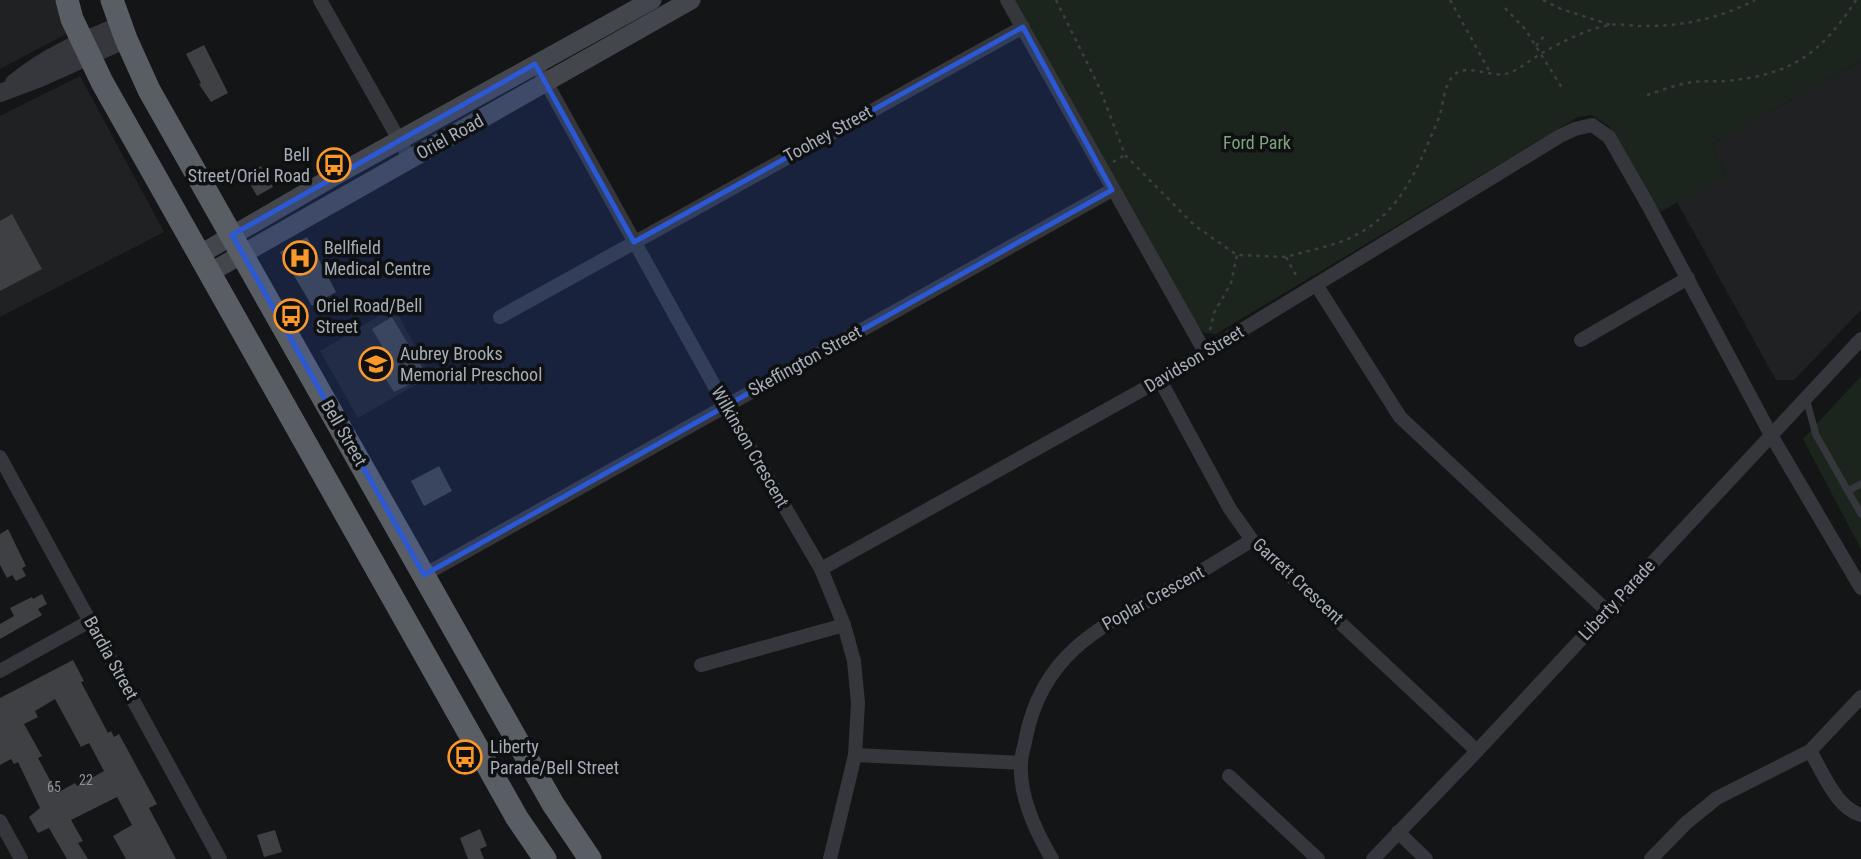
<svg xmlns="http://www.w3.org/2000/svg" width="1861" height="859" font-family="'Roboto Condensed',sans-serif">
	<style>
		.built { fill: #202123 }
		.green { fill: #1c251d }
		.building { fill: #3e4043; fill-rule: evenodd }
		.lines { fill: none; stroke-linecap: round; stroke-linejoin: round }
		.path { stroke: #3b3e43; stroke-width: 2.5; stroke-dasharray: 3.5 5; stroke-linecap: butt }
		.service { stroke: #35373c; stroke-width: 7 }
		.minor { stroke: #35373c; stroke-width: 14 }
		.tertiary { stroke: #35373c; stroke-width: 18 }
		.secondary { stroke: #43464c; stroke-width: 19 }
		.trunk { stroke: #595d64; stroke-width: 23 }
		.marked { fill: #2b58d5; fill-opacity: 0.2; stroke: #2b58d5; stroke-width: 5; stroke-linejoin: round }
		.labels { text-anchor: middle; stroke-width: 7; stroke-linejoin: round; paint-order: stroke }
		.number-label { font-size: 14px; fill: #8c929a }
		.street-label { font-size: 18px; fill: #a6adb7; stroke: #0f1011 }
		.park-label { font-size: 18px; fill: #7ea37c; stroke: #0f1011 }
		.poi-label { font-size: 18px; fill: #a6adb7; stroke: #0f1011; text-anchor: start }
	</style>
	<rect width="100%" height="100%" fill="#141516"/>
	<g class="built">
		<polygon points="0,0 55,0 66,34 0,69"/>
		<polygon points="1861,61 1861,310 1794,380 1776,380 1677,202 1726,175 1711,144"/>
		<polygon points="80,76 164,232 0,317 0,116"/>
		<polygon points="394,307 431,376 358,418 320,351"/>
	</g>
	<g class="green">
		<polygon points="1013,0 1861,0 1861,61 1711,144 1726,175 1660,212 1609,126 1591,115 1578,117 1216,334 1205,333 1196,326"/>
		<polygon points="1861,376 1861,549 1803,439"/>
	</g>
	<g class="building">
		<polygon points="204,45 228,93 211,102 199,84 201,83 186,54"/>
		<polygon points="261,166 273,187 257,196 245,175"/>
		<polygon points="12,214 42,269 0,291 0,221"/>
		<polygon points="307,237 336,292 312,306 280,252"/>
		<polygon points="392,317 427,376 394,392 384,376 389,373 383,362 389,358 372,329"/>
		<polygon points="439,466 452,491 424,506 411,481"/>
		<polygon points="8,529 26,566 22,568 26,576 16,581 12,575 7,578 0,565 0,534"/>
		<polygon points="42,594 47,604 38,609 42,615 0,639 0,624 14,616 10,608 32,597 33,599"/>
		<path d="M73 660 84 681 81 682 108 733 111 731 114 737 119 734 157 804 149 808 176 859H126L113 836 132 825 117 797 71 820 83 841 78 843 88 859H67L49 828 38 833 29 817 40 808 18 762 14 764 11 759 0 765V698ZM55 699 81 747 89 743 104 771 77 786 75 783 57 793 38 758 42 756 24 724 38 717 35 711Z"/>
		<polygon points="480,829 487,846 480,849 484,859 468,859 460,838"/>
		<polygon points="275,830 282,852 264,857 257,835"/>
	</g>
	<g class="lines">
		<g class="path">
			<path d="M1056 0 1100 89 1125 155 1194 225 1237 255 1286 257C1306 251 1329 247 1348 239 1401 215 1417 169 1438 120 1444 106 1443 85 1454 75 1466 63 1489 77 1505 74 1519 71 1529 60 1542 53 1562 42 1588 28 1611 25 1622 23 1636 27 1648 26 1685 26 1723 17 1755 0"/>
			<polyline points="1450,0 1491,74"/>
			<polyline points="1543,0 1561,9 1611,25"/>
			<polyline points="1505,8 1525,29 1564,91"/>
			<polyline points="1536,46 1546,34"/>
			<path d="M1647 95C1660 91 1674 85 1688 83 1700 80 1713 82 1726 81 1791 75 1821 54 1856 0"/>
			<polyline points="1113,162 1125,155"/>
			<polyline points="1286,257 1298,279"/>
			<polyline points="1210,330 1214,313 1231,283 1237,255"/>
		</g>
		<g class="service">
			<polyline points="1806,398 1816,435 1861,514"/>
			<polyline points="1848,491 1861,484"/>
		</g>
		<g class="minor">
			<polyline points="320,0 410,159"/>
			<polyline points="1007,0 1205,352"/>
			<polyline points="542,75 725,405 821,569 844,625 854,661 858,703 855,755 830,859"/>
			<polyline points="1317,286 1400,417 1607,611"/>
			<polyline points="500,317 1023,27"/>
			<polyline points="1581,340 1688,278"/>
			<polyline points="1160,380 1230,509 1252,540 1477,751"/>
			<polyline points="0,457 220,859"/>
			<polyline points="821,569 1160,380 1560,136 1575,129 1592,125 1609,137 1648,205 1771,435 1861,588"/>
			<polyline points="424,575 1112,190"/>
			<polyline points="701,665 844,625"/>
			<polyline points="0,671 90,621"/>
			<path d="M1810 751C1823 772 1836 808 1861 815"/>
			<polyline points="855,755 1021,763"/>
			<polyline points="1229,776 1318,859"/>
			<polyline points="0,821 21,859"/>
			<polyline points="1398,832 1426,859"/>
			<path d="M1052 859C1036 832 1019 795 1021 763 1021 754 1025 745 1026 737 1044 648 1108 623 1179 584 1204 570 1228 555 1252 540"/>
			<polyline points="1373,859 1477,751 1861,339"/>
			<polyline points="1651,859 1686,823 1717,798 1810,751 1861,697"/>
		</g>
		<g class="tertiary">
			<path d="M14 83C46 56 83 41 121 25"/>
			<polyline points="0,93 40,78 126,39"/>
		</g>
		<g class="secondary">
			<polyline points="199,255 338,174 652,0"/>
			<polyline points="209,273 691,0"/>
		</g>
		<g class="trunk">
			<polyline points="67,0 72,19 102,82 517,818 545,859"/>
			<polyline points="112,0 126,39 149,90 553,804 590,859"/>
		</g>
	</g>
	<path class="marked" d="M1023 27 1112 190 424 575 232 235 535 64 634 242Z"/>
	<defs>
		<symbol id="bus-ring" viewBox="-11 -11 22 22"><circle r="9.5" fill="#0f1011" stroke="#fa9929" stroke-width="1.5"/><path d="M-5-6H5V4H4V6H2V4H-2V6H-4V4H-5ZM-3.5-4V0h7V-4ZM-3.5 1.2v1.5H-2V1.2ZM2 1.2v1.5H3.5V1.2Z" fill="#fa9929"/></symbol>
		<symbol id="hospital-ring" viewBox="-11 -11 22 22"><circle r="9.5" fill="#0f1011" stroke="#fa9929" stroke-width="1.5"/><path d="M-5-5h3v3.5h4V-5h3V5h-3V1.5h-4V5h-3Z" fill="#fa9929"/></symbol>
		<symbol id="school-ring" viewBox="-11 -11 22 22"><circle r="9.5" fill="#0f1011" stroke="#fa9929" stroke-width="1.5"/><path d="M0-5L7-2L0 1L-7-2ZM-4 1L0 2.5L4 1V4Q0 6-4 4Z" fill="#fa9929"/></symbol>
	</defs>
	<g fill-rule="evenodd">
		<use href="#bus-ring" x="315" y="146" width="38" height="38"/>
		<use href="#hospital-ring" x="281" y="239" width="38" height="38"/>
		<use href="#bus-ring" x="272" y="297" width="38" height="38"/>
		<use href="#school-ring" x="357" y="345" width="38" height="38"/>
		<use href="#bus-ring" x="446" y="738" width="38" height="38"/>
	</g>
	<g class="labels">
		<g class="number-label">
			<text x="86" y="785">22</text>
			<text x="54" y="792">65</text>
		</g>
		<g class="street-label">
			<text transform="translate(828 134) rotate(-29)" y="6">Toohey Street</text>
			<text transform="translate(450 137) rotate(-29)" y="6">Oriel Road</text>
			<text transform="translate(1194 359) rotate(-31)" y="6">Davidson Street</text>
			<text transform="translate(805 361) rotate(-29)" y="6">Skeffington Street</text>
			<text transform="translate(344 433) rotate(60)" y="6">Bell Street</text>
			<text transform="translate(750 447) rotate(60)" y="6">Wilkinson Crescent</text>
			<text transform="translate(1298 581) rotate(43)" y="6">Garrett Crescent</text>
			<text transform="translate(1153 598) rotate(-29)" y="6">Poplar Crescent</text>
			<text transform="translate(1617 600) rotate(-47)" y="6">Liberty Parade</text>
			<text transform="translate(111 658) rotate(61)" y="6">Bardia Street</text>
		</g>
		<g class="park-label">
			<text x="1257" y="149">Ford Park</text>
		</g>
		<g class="poi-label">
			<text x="310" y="161" text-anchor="end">Bell<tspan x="310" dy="21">Street/Oriel Road</tspan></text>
			<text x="324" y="254">Bellfield<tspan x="324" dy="21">Medical Centre</tspan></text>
			<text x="316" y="312">Oriel Road/Bell<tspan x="316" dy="21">Street</tspan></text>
			<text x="400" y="360">Aubrey Brooks<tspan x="400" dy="21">Memorial Preschool</tspan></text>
			<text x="490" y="753">Liberty<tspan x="490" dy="21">Parade/Bell Street</tspan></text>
		</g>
	</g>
</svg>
